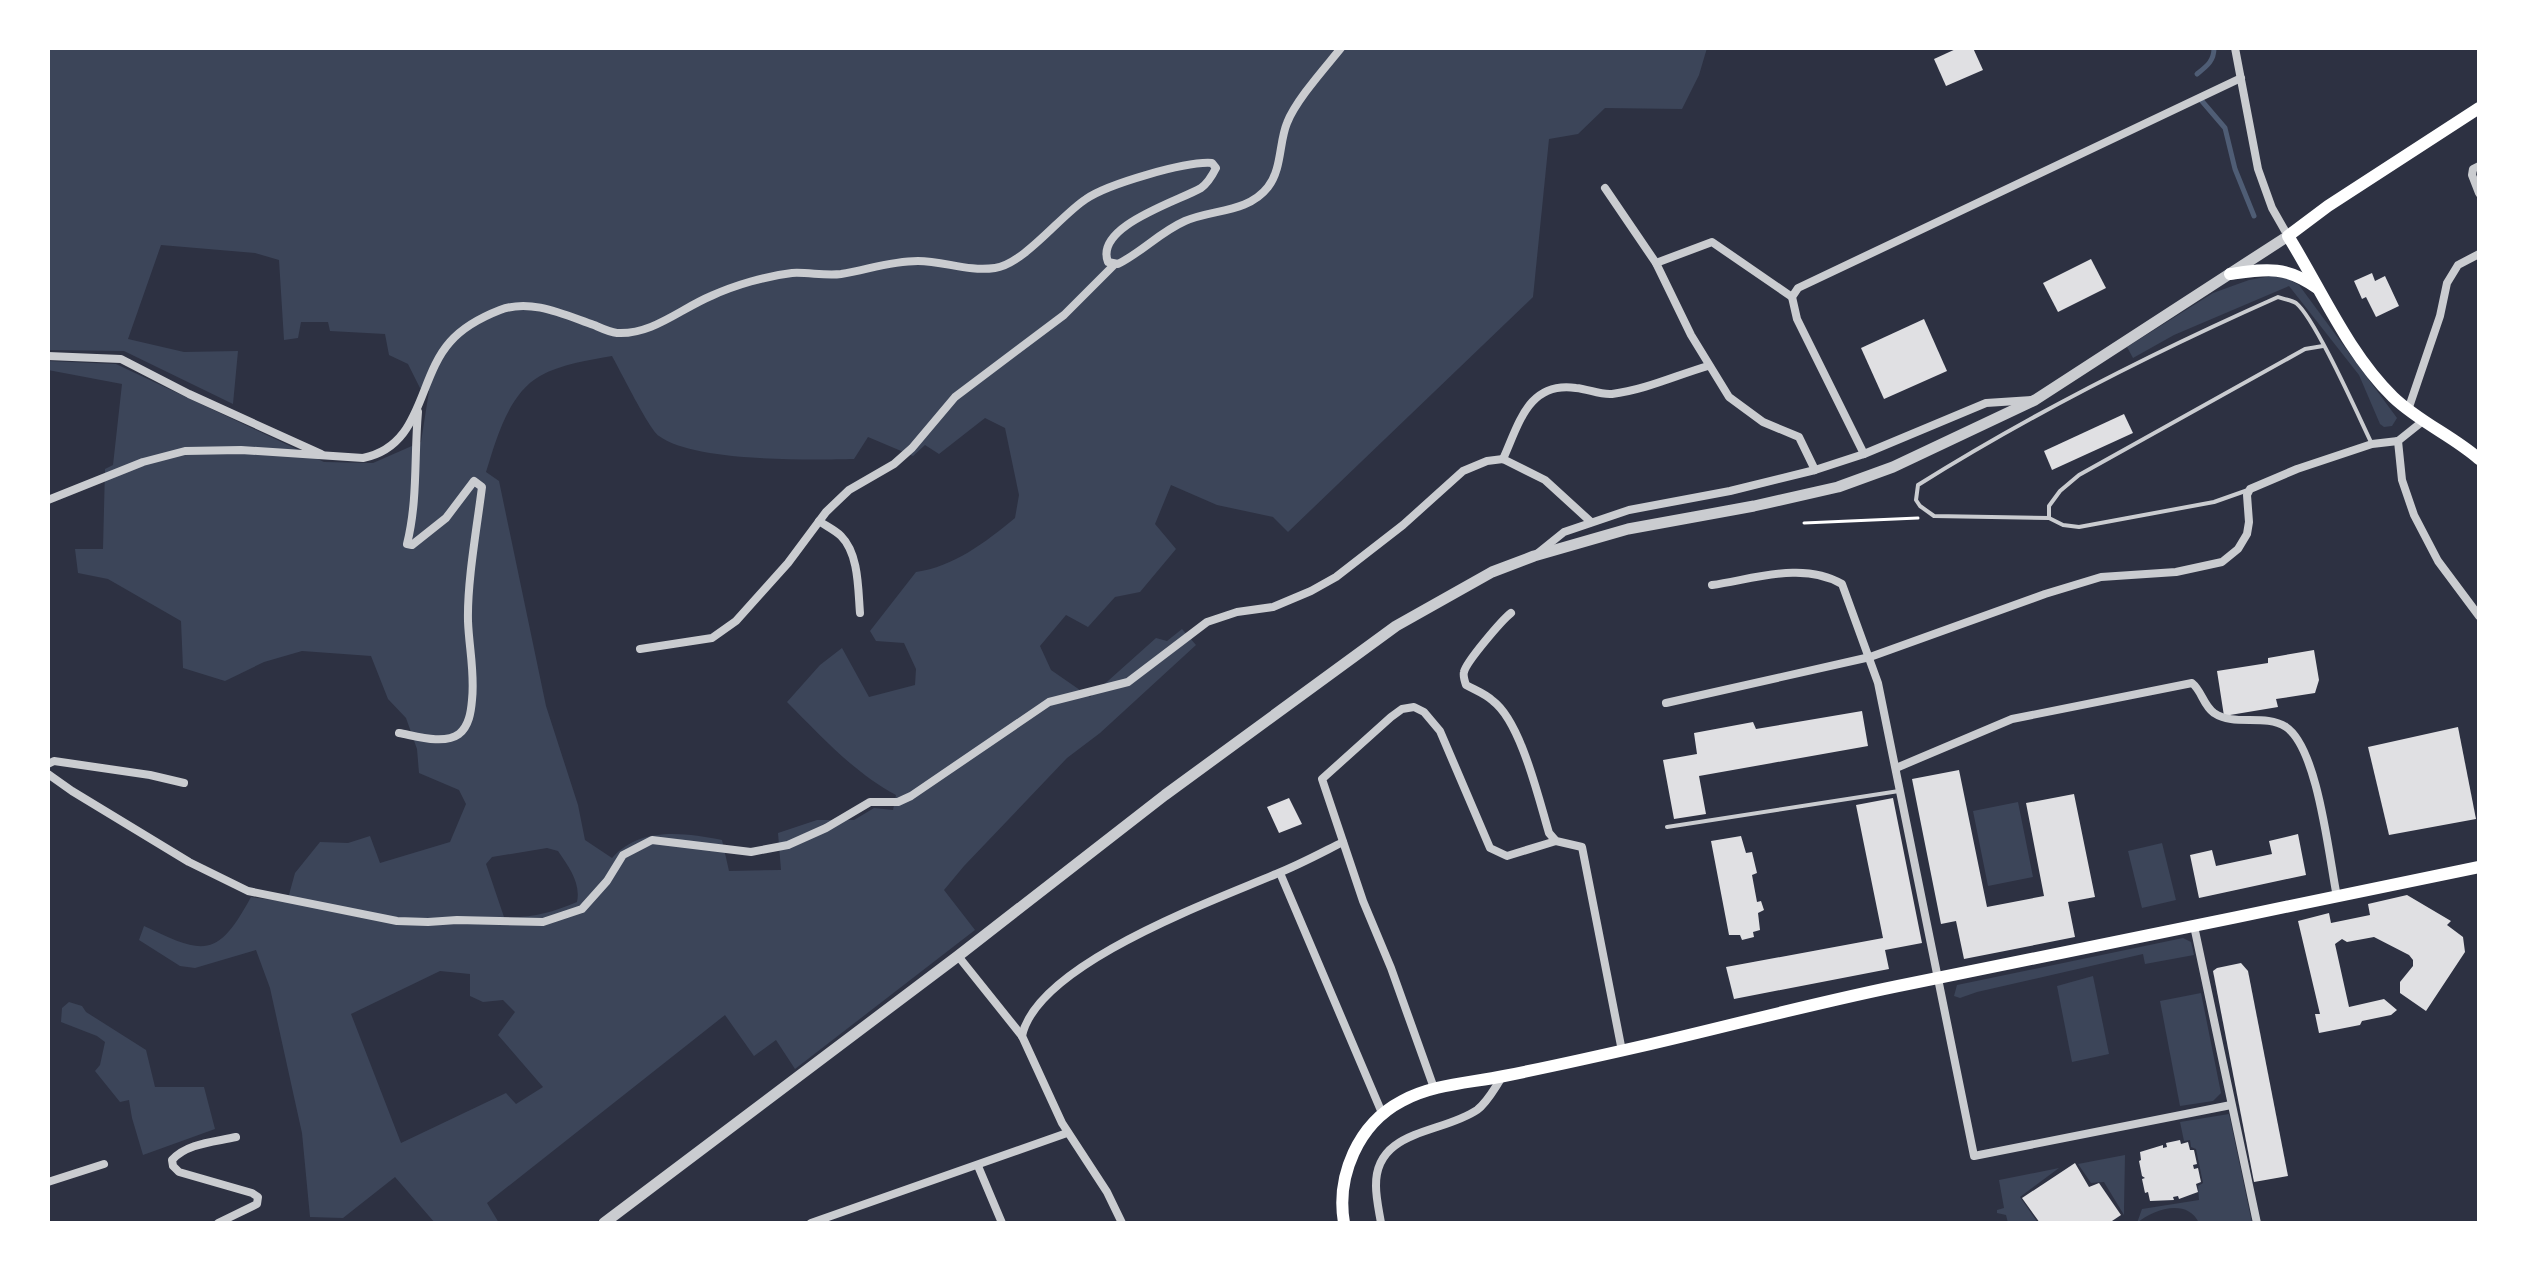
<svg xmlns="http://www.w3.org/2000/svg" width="2527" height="1271" font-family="Roboto,sans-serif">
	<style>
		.green { fill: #3c4559; fill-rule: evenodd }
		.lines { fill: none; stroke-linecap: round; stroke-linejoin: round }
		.stream { stroke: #4f5d75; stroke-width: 5 }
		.building { fill: #e0e0e3 }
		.path { stroke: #fff; stroke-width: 3 }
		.service { stroke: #caccd0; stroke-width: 4 }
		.minor { stroke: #caccd0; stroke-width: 8 }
		.tertiary { stroke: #caccd0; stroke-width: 11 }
		.secondary { stroke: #fff; stroke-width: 12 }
	</style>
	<rect width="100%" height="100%" fill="#2d3142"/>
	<g class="green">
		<path d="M48 48H1707L1699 75 1682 109 1605 108 1578 134 1549 139 1533 297 1288 532 1273 517 1217 505 1171 485 1155 524 1176 549 1140 592 1115 597 1088 627 1066 615 1040 646 1051 670 1090 697 1156 638 1167 641 1182 629 1196 645 1100 733 1067 758 964 866 944 890 975 930 795 1069 776 1040 754 1056 725 1015 487 1203 499 1223H435L395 1177 343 1218 310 1217 302 1133 270 988 256 950 195 968 180 966 139 940 144 926C203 954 217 960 251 897L287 902 295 873 320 842 348 843 370 836 380 863 450 842 466 804 459 790 419 773 417 749 406 718 388 699 371 656 302 651 264 662 225 681 183 668 181 621 108 579 78 573 75 549H103L105 469 113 465 122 384 48 370V361L116 364 324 462 373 463 421 442 429 391 420 388 408 364 389 355 385 334 330 331 328 322H301L298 338 284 340 279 260 255 253 161 245 128 339 184 352 238 351 233 404 124 351 48 350ZM612 356C620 370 649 429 659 436 694 462 808 460 854 459L868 437 913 456 925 445 939 454 985 418 1005 428 1019 495 1015 518C986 542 953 567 916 572L870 631 876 641 904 643 916 669 915 685 869 697 842 648 820 665 787 702C821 736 853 772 896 795L893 810 874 808 854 820H817L778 833 781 870 729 871 722 840C684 833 641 826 612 858L585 840 578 805 546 706 499 481 486 472C496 440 508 394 540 376 561 364 589 360 612 356ZM547 848 558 851C569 867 581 883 577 902 551 913 532 918 504 917L486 864 492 857ZM440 971 470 974V996L483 1002 503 1000 515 1012 498 1035 543 1087 516 1104 506 1093 401 1143 351 1014Z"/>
		<polygon points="2271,276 2288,279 2299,285 2397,418 2392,426 2384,427 2380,424 2359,375 2289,286 2174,335 2133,358 2127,347 2213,293 2249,280"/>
		<polygon points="2018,802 2033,877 1988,886 1973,811"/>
		<polygon points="2162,843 2176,900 2142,908 2128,851"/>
		<polygon points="2183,938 2191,942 2194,955 2145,964 2143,954 1977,992 1960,998 1954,996 1957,985"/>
		<polygon points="2093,976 2109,1054 2072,1062 2057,986"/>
		<polygon points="2201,993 2221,1093 2213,1101 2180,1106 2160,1001"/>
		<polygon points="69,1002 82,1006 86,1012 146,1050 155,1087 204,1087 215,1129 143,1155 132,1118 129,1100 120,1102 95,1071 100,1065 105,1042 97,1036 61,1022 62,1008"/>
		<path d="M2229 1114 2252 1223H2199C2187 1197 2152 1210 2137 1223L2142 1209 2199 1200 2198 1186 2203 1183 2196 1149 2191 1147 2190 1140 2184 1141 2180 1122Z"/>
		<polygon points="2125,1155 2124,1208 2124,1215 2104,1182 2091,1183 2078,1164"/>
		<polygon points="2059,1168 2020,1197 2038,1223 2008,1223 2006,1215 1997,1213 1997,1210 2004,1208 1999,1180"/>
	</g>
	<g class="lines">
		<g class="stream">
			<path d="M2197 74C2207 66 2214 61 2214 48"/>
			<polyline points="2201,100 2225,128 2235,169 2254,216"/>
		</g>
	</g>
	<g class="building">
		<polygon points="1958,48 1973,48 1983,70 1946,86 1934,59"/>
		<polygon points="2091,259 2106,288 2058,312 2043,283"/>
		<polygon points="2372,273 2375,281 2385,276 2399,306 2376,317 2366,297 2362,299 2354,281"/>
		<polygon points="1924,319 1947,371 1884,399 1861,348"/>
		<polygon points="2124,414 2133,433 2052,470 2044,451"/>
		<polygon points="2314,650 2319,680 2315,693 2276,699 2278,707 2224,716 2217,671 2268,663 2268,658"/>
		<polygon points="1862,711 1868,746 1699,776 1706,814 1674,819 1663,760 1697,754 1694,733 1753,722 1756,729"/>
		<polygon points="2458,727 2476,819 2389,835 2368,747"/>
		<polygon points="1959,770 1987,907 2044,896 2026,803 2074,794 2095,897 2068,902 2075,937 1964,959 1956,921 1941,924 1912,779"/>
		<polygon points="1289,798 1302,824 1279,833 1267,807"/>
		<polygon points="1893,798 1922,943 1885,950 1889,969 1734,999 1726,967 1883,938 1856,805"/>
		<polygon points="2298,834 2306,875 2199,898 2190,855 2212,850 2216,866 2272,854 2269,841"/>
		<polygon points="1741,836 1746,853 1752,852 1757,873 1752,875 1757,902 1761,901 1764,910 1758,913 1760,930 1753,932 1754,937 1742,940 1740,935 1729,935 1711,841"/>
		<polygon points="2407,895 2451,921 2447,925 2463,937 2465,952 2426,1011 2400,993 2400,982 2413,966 2413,960 2409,955 2374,937 2347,942 2342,939 2335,944 2349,1007 2384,999 2397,1010 2391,1015 2362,1021 2360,1025 2319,1033 2315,1014 2320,1014 2298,921 2329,913 2331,923 2370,915 2368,904"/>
		<polygon points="2241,963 2248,971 2288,1176 2254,1182 2213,971 2217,968"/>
		<polygon points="2180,1140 2181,1144 2188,1142 2190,1150 2194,1150 2197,1164 2193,1165 2194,1169 2198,1168 2201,1182 2196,1184 2198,1192 2179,1199 2178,1196 2173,1197 2174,1200 2150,1201 2148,1192 2145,1193 2142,1179 2145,1178 2142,1176 2139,1161 2141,1160 2140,1152 2163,1145 2163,1148 2167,1147 2166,1143"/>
		<polygon points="2075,1163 2089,1187 2099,1183 2121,1215 2109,1223 2040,1223 2022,1198"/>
	</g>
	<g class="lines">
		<polyline class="path" points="1804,523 1918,518"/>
		<g class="service">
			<path d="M2248 490 2214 502 2079 527 2063 525 2049 518 1934 516 1920 506 1916 500 1918 485C2033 413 2154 352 2278 297 2283 299 2291 300 2296 303 2315 318 2358 415 2371 442"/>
			<polyline points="2049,518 2049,506 2060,491 2079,475 2305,349 2323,346"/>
			<polyline points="1667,827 1899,791"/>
		</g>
		<g class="minor">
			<polyline points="2235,48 2258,169 2272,208 2288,236"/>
			<polyline points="2479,166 2473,169 2472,175 2479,193"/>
			<polyline points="1605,188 1656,263 1691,335 1729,397 1763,422 1799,437 1815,470"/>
			<polyline points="1656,263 1712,242 1792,297"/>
			<polyline points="48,356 121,359 189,394 321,454"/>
			<polyline points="2408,410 2440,316 2447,283 2458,265 2479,254"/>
			<polyline points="2398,441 2402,480 2414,515 2438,561 2479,616"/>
			<polyline points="1864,454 1797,319 1792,297 1798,288 2241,78"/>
			<path d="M1503 459C1519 424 1528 381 1576 388 1588 389 1600 395 1612 394 1645 390 1677 375 1708 366"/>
			<path d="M48 500 143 462 185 451 241 450 363 458C423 446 417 379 450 342 463 327 482 317 500 310 531 298 565 315 594 325 601 328 609 332 617 333 652 335 680 309 711 296 735 285 766 276 792 273 808 272 825 276 841 274 867 270 890 261 918 261 944 261 968 272 995 268 1024 264 1061 215 1086 199 1108 184 1186 161 1212 163L1216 168C1212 176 1208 183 1201 188 1179 201 1094 226 1108 262L1118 264C1142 252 1160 232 1185 221 1212 209 1248 213 1268 187 1282 169 1279 142 1287 123 1296 100 1325 68 1341 48"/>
			<path d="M819 521C826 526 835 530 841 536 859 554 858 589 860 613"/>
			<polyline points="1538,553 1564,532 1629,510 1730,491 1815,470 1864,454 1986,403 2032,400"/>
			<path d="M1712 585C1754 579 1804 561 1842 584L1878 683 1974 1156 2231 1105"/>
			<path d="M1511 613C1502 620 1466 662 1464 672 1463 675 1465 682 1466 685 1475 690 1486 694 1493 701 1521 722 1539 800 1549 833L1556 841 1582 847 1622 1051"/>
			<polyline points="640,649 712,638 736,621 788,563 826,512 849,490 894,464 912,448 955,397 1064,315 1114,265"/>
			<polyline points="1666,703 1870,657 2045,594 2101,577 2176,572 2222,562 2238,549 2247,534 2249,522 2247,495 2250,489 2297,469 2372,444 2398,441 2423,421"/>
			<path d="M399 733C416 736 444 745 459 734 469 726 471 712 472 700 475 673 469 648 468 621 467 582 477 527 482 487L474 481 446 518 412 545 407 544C418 500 414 457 418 412"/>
			<polyline points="48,764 54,761 150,775 184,783"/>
			<path d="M1896 768 2012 719 2192 683C2202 691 2203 705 2214 713 2235 727 2264 713 2286 727 2318 748 2329 858 2337 897"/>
			<polyline points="48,774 72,791 189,862 248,891 397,921 428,922 457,920 543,922 582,909 607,881 623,855 652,840 751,852 788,845 826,828 870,802 898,802 911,796 1049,702 1128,682 1207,622 1237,612 1273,607 1311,591 1336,577 1403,525 1463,471 1487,461 1503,459 1545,480 1591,522"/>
			<polyline points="1280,873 1382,1113"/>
			<polyline points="2194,926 2257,1223"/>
			<polyline points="958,956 1022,1036 1062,1123 1107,1192 1122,1223"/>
			<path d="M1022 1036C1037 964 1213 901 1276 874 1299 865 1321 853 1343 842"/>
			<polyline points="1434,1088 1391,968 1363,901 1322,779 1391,717 1402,709 1414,707 1424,712 1440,731 1490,848 1507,856 1556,841"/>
			<polyline points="978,1166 1002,1223"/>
			<polyline points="48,1182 104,1164"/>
			<path d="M218 1223 257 1204 258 1197 252 1193 179 1172 173 1166 172 1160C187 1143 215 1142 236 1137"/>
			<polyline points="811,1223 1067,1133"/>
			<path d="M1381 1223C1379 1211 1376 1198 1376 1186 1375 1129 1442 1134 1477 1110 1488 1102 1495 1087 1503 1076"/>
		</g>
		<polyline class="tertiary" points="604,1223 958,956 1165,795 1396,626 1492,572 1534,556 1628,529 1754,506 1838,487 1893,467 2035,400 2288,236"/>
		<g class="secondary">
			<path d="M2479 108 2328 206 2288 236C2321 289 2348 353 2393 397 2419 422 2453 436 2479 459"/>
			<path d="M2230 274C2266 269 2285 265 2317 288"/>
			<path d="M1344 1223C1336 1176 1358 1124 1402 1101 1433 1084 1470 1083 1504 1076 1554 1066 1603 1055 1651 1044 1737 1024 1822 1001 1908 984 2098 945 2289 907 2479 867"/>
		</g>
	</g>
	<rect width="2527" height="1271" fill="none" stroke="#ffffff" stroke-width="100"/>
</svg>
